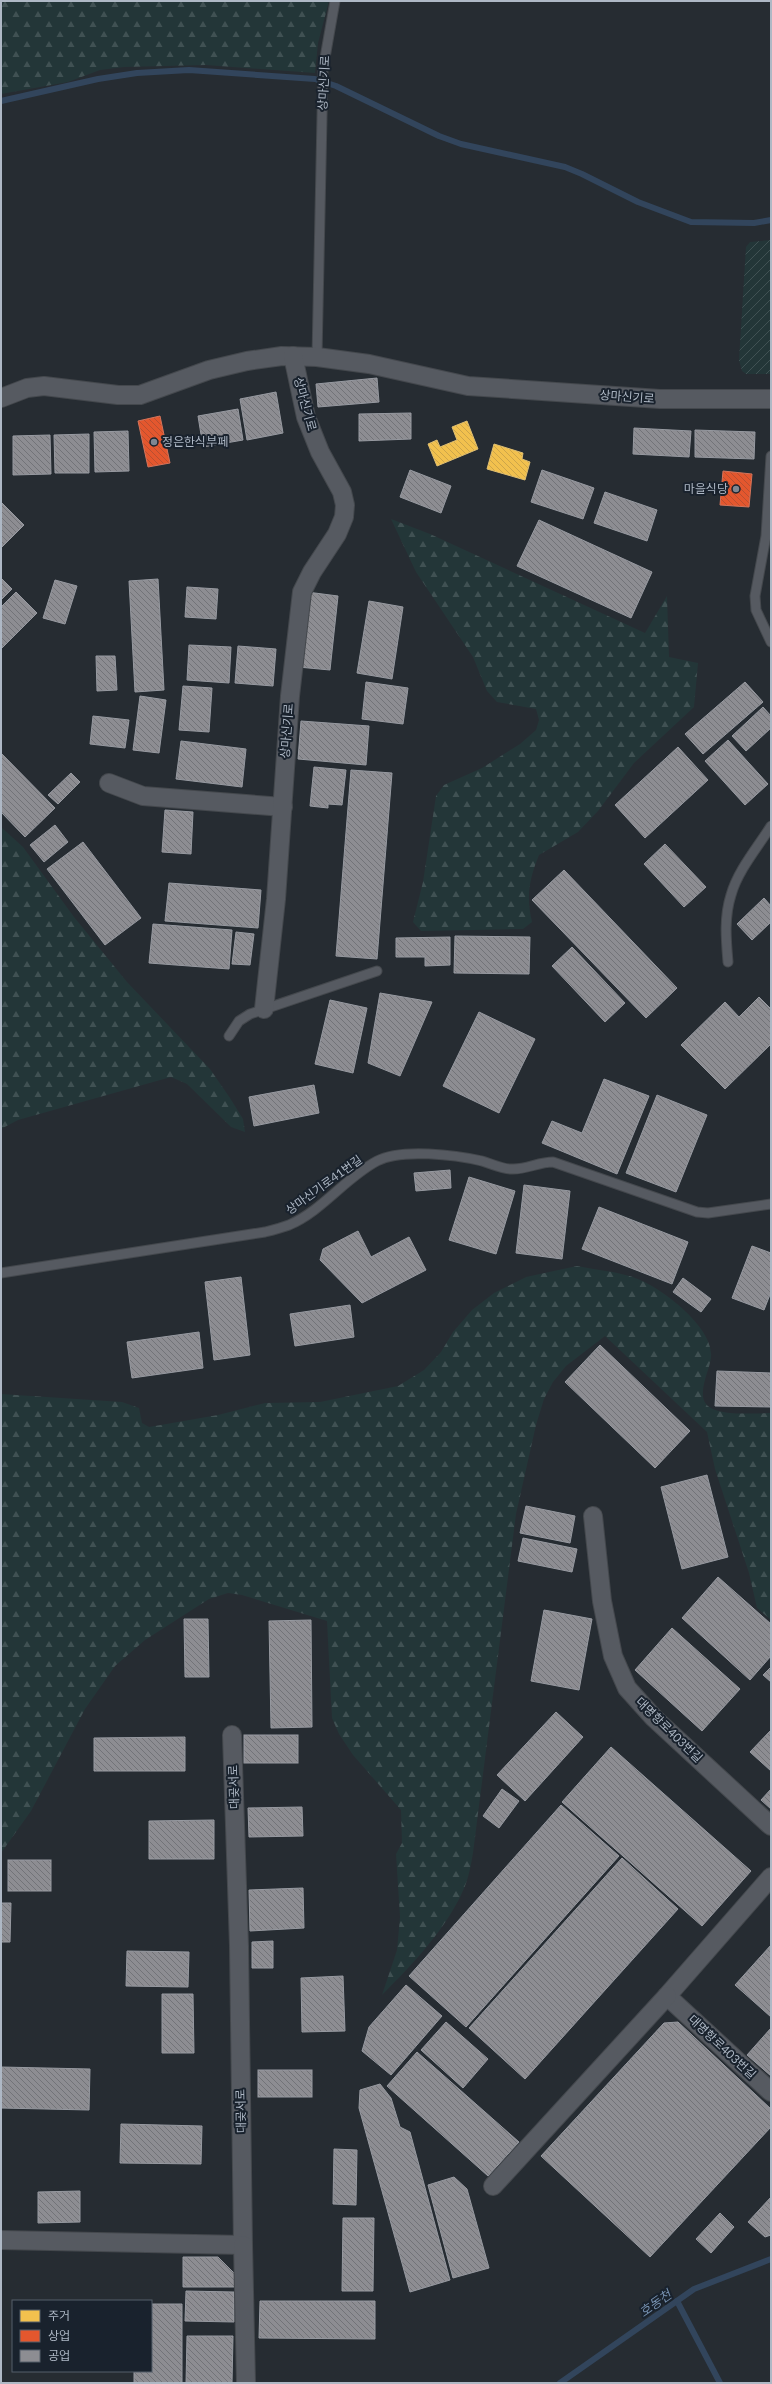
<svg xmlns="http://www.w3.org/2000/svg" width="772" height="2384" font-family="Lato,'Noto Sans KR',sans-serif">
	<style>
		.forest { fill: url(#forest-firs) }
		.garden { fill: url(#garden-furrows) }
		.homes { fill: url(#homes-back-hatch); stroke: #debe72 }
		.shops { fill: url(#shops-back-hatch); stroke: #d4745b }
		.industry { fill: url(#industry-back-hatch); stroke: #979aa1 }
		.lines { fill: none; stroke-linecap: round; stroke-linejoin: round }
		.stream { stroke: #32455c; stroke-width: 6 }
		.lane-casing { stroke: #44484d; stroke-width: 11 }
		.street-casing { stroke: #44484d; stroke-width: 20 }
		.lane { stroke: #565a61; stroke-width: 9 }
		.street { stroke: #565a61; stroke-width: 18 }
		.poi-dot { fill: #7e8792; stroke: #19222d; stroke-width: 1.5 }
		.labels { text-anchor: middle; stroke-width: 4; stroke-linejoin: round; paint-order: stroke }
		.street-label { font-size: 12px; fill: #aeb8c5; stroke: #19222d }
		.poi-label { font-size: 12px; fill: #aeb8c5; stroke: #19222d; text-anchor: start }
		.water-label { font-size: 13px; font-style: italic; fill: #758fae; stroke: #19222d }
	</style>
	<defs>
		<pattern id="forest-firs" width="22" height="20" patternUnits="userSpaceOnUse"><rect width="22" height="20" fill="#233638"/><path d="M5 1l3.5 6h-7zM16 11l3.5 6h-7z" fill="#405153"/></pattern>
		<pattern id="garden-furrows" width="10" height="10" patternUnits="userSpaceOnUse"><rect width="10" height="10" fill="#233638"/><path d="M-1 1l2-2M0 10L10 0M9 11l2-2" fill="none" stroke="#405153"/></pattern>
		<pattern id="homes-back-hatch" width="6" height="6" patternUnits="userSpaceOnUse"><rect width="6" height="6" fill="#f2c14e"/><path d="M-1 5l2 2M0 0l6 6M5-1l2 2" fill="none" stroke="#cca54a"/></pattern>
		<pattern id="shops-back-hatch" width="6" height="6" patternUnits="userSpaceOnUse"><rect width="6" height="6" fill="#e4572e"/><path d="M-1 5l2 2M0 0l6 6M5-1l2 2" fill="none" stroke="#b84f31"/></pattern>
		<pattern id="industry-back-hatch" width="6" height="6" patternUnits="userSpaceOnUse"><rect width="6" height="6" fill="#8d8d92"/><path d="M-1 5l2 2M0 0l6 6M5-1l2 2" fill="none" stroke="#727378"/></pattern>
	</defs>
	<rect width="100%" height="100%" fill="#262c32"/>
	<g class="forest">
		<polygon points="1,1 329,1 318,43 315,73 206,65 124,67 100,70 68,82 1,94"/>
		<path d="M391 519 430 534 645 633 667 596 669 657 698 663 694 707 634 763 598 811 578 832 539 855C529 880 526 896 532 922L523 929 421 931 413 922 423 882 436 796 444 785 482 768 520 744 536 730 539 720 536 709 497 702 487 691 473 657 416 572Z"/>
		<polygon points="1,827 23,847 74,917 127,982 210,1069 230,1098 243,1119 245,1132 231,1127 187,1084 171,1077 18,1120 1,1129"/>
		<path d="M577 1266C596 1270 623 1272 640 1280 664 1290 714 1328 711 1357 710 1370 697 1392 706 1404 716 1417 755 1413 771 1413V1620L757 1608 749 1573 715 1469 707 1432 605 1336 566 1366 553 1382 544 1399 536 1425 516 1514 473 1853C471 1864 469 1876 465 1886 449 1926 412 1965 382 1995L397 1950 400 1917 396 1854 402 1843 401 1810 353 1755 339 1734 332 1718 327 1621 242 1595 228 1593 209 1599 145 1640 115 1666 85 1709 31 1811 1 1853V1394L122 1402 139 1408 142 1423 149 1427 218 1415 265 1403 320 1402 398 1386 424 1370 441 1352 453 1332 472 1310 494 1293 526 1277Z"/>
	</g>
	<polygon class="garden" points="771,240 771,374 746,374 742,371 739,360 746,247 750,242"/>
	<g class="homes">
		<polygon points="467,421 478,449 437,466 428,444 437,440 440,447 457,440 452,427"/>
		<polygon points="494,444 523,453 522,459 530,462 525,480 487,469"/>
	</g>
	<g class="shops">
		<polygon points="160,416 170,463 148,467 138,421"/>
		<polygon points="723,471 752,474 749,507 720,505"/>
	</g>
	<g class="industry">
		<polygon points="377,378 379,402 318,407 316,384"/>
		<polygon points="276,392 283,433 247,440 240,399"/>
		<polygon points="238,409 243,440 203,447 198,416"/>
		<polygon points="411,413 411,439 359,441 359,414"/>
		<polygon points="634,428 691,431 689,457 633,454"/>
		<polygon points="695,430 755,432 754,459 695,457"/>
		<polygon points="128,431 129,471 95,472 94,432"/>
		<polygon points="89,434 89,473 55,473 54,435"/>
		<polygon points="50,435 51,474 13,475 13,436"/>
		<polygon points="410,470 451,486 441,513 400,497"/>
		<polygon points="542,470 594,488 583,519 531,502"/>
		<polygon points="605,492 657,510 647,541 594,523"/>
		<polygon points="1,502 24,525 1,548"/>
		<polygon points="539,520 652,572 631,618 517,566"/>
		<polygon points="1,578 12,589 1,600"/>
		<polygon points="158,579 164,690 135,692 129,581"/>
		<polygon points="55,580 77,586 65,624 43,618"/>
		<polygon points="187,587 218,589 216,619 185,617"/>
		<polygon points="16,592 37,613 1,649 1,607"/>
		<polygon points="307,592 338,596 330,670 298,667"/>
		<polygon points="369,601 403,607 392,679 357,673"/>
		<polygon points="189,645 231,647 229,683 187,680"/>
		<polygon points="238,646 276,649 273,686 235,683"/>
		<polygon points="96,656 115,656 117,690 97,691"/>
		<polygon points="366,682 408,688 403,724 362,719"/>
		<polygon points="745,682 763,702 703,754 685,734"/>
		<polygon points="183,686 212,688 209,732 179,730"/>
		<polygon points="140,696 166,700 159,753 133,750"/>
		<polygon points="763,707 771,716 771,728 746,751 732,736"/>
		<polygon points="93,716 129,720 125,748 90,744"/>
		<polygon points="301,721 369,726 366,765 298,759"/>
		<polygon points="728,740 768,784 745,805 705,761"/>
		<polygon points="181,741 246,749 242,787 176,779"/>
		<polygon points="678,747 708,780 645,838 615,805"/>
		<polygon points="1,753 55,808 25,837 1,812"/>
		<polygon points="314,767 346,770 342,805 328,804 328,808 310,806"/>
		<polygon points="351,770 392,773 377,959 336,956"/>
		<polygon points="71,773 80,782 58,804 48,795"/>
		<polygon points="165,810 193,812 191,854 162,852"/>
		<polygon points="55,825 68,842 44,862 30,845"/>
		<polygon points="83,842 141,918 105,945 47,869"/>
		<polygon points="665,844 706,887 684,907 644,864"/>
		<polygon points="564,870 677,988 646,1018 532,900"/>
		<polygon points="169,883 261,890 258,928 165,921"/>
		<polygon points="764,898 771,906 771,922 752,940 737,924"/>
		<polygon points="153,924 232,930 229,969 149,963"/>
		<polygon points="236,932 254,934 250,965 232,964"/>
		<polygon points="455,936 530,937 529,974 454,973"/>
		<polygon points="450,937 450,965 425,966 425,957 396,957 396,938"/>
		<polygon points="572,947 625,1003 605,1022 552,966"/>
		<polygon points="380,993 432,1002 400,1076 368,1063"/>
		<polygon points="759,997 771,1009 771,1044 725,1089 681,1045 725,1002 739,1017"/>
		<polygon points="330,1000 367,1008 353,1073 315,1064"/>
		<polygon points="479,1012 535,1039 499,1113 443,1086"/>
		<polygon points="604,1079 649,1096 617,1174 542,1143 552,1121 582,1133"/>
		<polygon points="314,1085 319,1113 254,1126 249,1097"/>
		<polygon points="657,1095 707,1115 676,1192 626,1173"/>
		<polygon points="450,1170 451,1188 416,1191 414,1173"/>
		<polygon points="469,1177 515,1191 496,1254 449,1240"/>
		<polygon points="524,1185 570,1191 562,1259 516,1253"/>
		<polygon points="599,1207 688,1242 672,1284 582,1249"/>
		<polygon points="358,1231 371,1257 409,1237 426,1270 362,1303 320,1260 323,1249"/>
		<polygon points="752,1246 771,1253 771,1292 764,1310 732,1298"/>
		<polygon points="241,1277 250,1355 214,1360 205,1282"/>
		<polygon points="683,1278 711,1299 701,1312 673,1292"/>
		<polygon points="350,1305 354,1337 295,1346 290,1314"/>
		<polygon points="199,1332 203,1368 132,1378 127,1342"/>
		<polygon points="600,1345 690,1431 655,1468 565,1382"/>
		<polygon points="717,1371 771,1373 771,1407 715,1406"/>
		<polygon points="707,1475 728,1557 682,1569 661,1487"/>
		<polygon points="526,1506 575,1516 570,1543 520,1533"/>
		<polygon points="523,1538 577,1549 572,1572 518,1561"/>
		<polygon points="718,1577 771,1624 771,1656 750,1680 682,1618"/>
		<polygon points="544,1610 592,1619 579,1690 531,1681"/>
		<polygon points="184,1619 208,1619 209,1677 185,1677"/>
		<polygon points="311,1620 312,1727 271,1728 269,1621"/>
		<polygon points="672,1628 740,1689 702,1731 635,1670"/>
		<polygon points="771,1667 771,1682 763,1675"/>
		<polygon points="556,1712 583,1737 525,1801 497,1775"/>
		<polygon points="771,1730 771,1771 750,1752"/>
		<rect x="244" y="1735" width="54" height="28"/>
		<polygon points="185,1737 185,1771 94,1771 94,1738"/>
		<polygon points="611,1747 751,1871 702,1926 562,1802"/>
		<polygon points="502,1789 519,1801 499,1828 483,1816"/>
		<polygon points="771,1789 771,1809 761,1800"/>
		<polygon points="561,1805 619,1856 466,2027 409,1976"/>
		<polygon points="302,1807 303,1836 249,1837 248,1808"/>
		<polygon points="214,1820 214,1859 149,1859 149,1821"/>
		<polygon points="622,1858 678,1909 525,2079 469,2028"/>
		<rect x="8" y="1860" width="43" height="31"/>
		<polygon points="303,1888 304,1928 250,1931 249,1890"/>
		<polygon points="1,1903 11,1903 10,1942 1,1942"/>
		<polygon points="273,1941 273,1968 252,1968 252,1942"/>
		<polygon points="771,1945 771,2017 735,1985"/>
		<polygon points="127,1951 189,1952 188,1987 126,1986"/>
		<polygon points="343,1976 345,2031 302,2032 301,1978"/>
		<polygon points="406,1985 442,2016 391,2075 362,2051 369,2027"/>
		<polygon points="162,1994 193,1994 194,2053 162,2053"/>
		<polygon points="446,2022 488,2059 463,2088 421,2050"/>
		<polygon points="678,2022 771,2109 771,2127 650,2257 541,2156 664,2023"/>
		<polygon points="771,2028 771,2076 747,2055"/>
		<polygon points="417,2052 519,2142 488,2176 387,2086"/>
		<polygon points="1,2067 90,2069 89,2110 1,2108"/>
		<rect x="258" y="2070" width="54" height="27"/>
		<polygon points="380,2084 391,2098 400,2127 410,2132 450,2280 410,2292 359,2108 360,2090"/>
		<polygon points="121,2124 202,2126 201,2164 120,2163"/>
		<polygon points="334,2149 357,2150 356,2205 333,2204"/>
		<polygon points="454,2177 467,2189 489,2268 453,2278 428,2185"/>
		<polygon points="80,2191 80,2222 38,2223 38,2192"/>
		<polygon points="771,2197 771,2235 765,2237 748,2222"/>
		<polygon points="720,2213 734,2227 711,2253 696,2239"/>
		<polygon points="343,2218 374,2218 373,2291 342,2291"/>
		<polygon points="183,2257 218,2257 235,2274 235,2287 183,2287"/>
		<polygon points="186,2291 234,2292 234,2322 185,2321"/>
		<polygon points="260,2301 375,2301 375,2339 259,2338"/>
		<polygon points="151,2304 182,2304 182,2383 134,2383 134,2371 151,2371"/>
		<polygon points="187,2336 233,2336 232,2383 186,2383"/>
	</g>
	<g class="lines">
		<g class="stream">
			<polyline points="1,101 98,79 137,73 189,70 315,79 336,86 439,136 461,144 565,167 582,174 638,202 691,222 754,223 771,220"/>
			<polyline points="677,2301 720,2383"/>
			<polyline points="560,2383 694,2289 771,2259"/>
		</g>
		<defs>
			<g id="lane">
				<polyline points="317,357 323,69 335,1"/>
				<polyline points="771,456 766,536 755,596 756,610 771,642"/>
				<path d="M728 962C726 939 724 917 731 895 738 870 758 847 771 826"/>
				<polyline points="229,1036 239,1021 250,1014 377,971"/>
				<path d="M1 1273 265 1232C273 1230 281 1228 289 1225 322 1211 345 1178 377 1161 401 1148 456 1155 482 1161 492 1164 502 1169 511 1169 526 1170 538 1162 553 1162L697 1212 708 1213 771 1204"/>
			</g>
			<g id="street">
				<polyline points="1,398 27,388 44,386 118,395 140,395 209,370 247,361 282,356 317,357 369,364 468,386 660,399 771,399"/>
				<polyline points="109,783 143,796 283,807"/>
				<polyline points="264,1009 276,899 290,696 302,592 312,572 337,534 344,517 345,505 342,492 320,452 306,417 293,356"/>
				<polyline points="593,1516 602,1601 613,1656 627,1688 654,1718 771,1826"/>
				<polyline points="771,1877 667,1996 771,2092"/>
				<polyline points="493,2186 667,1996"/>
				<polyline points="1,2240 243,2245 239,1946 232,1735"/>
				<polyline points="243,2245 246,2383"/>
			</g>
		</defs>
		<use href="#lane" class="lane-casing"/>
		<use href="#street" class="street-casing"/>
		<use href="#lane" class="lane"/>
		<use href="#street" class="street"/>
	</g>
	<g class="poi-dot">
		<circle cx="154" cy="442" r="4"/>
		<circle cx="736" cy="489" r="4"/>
	</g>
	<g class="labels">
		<g class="street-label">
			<text transform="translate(324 83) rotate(-87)" y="4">상마신기로</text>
			<text transform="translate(627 397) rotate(4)" y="4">상마신기로</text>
			<text transform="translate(305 404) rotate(75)" y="4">상마신기로</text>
			<text transform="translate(287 731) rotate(-86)" y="4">상마신기로</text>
			<text transform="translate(324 1185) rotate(-36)" y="4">상마신기로41번길</text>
			<text transform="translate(669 1730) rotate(44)" y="4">대명항로403번길</text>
			<text transform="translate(234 1787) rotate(-92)" y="4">대곶서로</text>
			<text transform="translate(722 2047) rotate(43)" y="4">대명항로403번길</text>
			<text transform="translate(241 2111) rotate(-91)" y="4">대곶서로</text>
		</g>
		<g class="poi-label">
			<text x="162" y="446">정은한식부페</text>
			<text x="728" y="493" text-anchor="end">마을식당</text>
		</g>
		<g class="water-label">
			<text transform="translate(655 2303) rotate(-35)" y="5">호동천</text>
		</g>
	</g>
	<rect width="772" height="2384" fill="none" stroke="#aeb8c5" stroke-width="4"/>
	<rect x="12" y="2300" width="140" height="72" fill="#19222d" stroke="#555e6a"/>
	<rect x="20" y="2310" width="20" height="12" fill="#f2c14e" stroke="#555e6a"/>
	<text x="48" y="2320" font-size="12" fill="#aeb8c5">주거</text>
	<rect x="20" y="2330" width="20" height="12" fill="#e4572e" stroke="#555e6a"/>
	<text x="48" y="2340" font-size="12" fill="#aeb8c5">상업</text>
	<rect x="20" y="2350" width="20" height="12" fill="#8d8d92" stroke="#555e6a"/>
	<text x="48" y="2360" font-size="12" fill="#aeb8c5">공업</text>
</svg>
